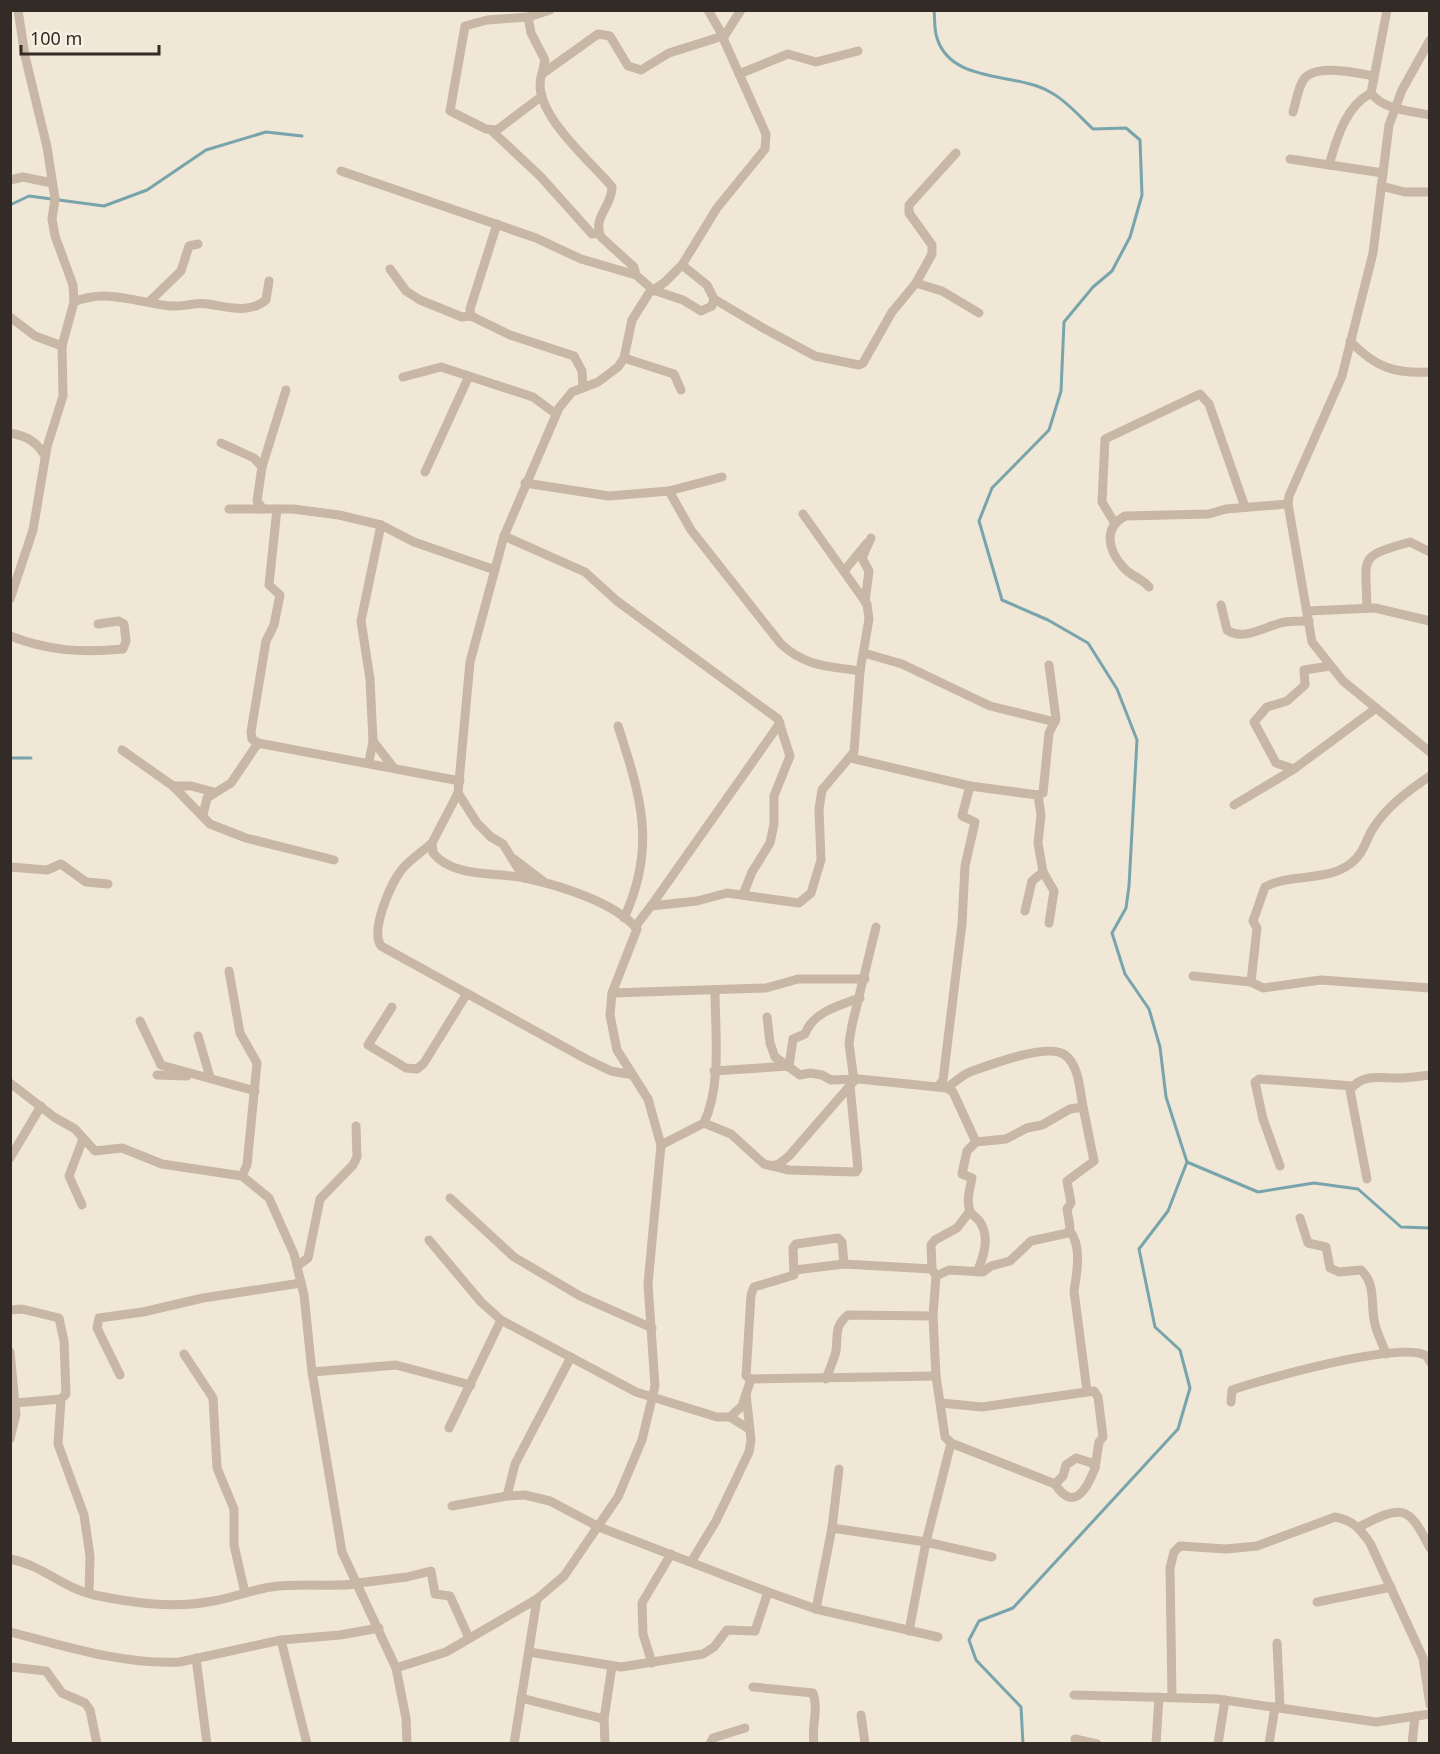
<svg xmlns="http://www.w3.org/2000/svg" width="1440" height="1754" font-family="'Noto Sans',sans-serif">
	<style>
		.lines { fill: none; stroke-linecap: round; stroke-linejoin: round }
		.stream { stroke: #78a4ac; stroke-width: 3 }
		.minor { stroke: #c7b7a4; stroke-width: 9 }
	</style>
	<rect width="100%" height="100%" fill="#f0e7d7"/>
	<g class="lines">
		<g class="stream">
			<path d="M934 10C935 19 934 30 937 38 951 84 1016 72 1050 92 1066 100 1080 117 1093 129L1126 128 1140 140 1142 195 1130 237 1112 271 1093 287 1064 322 1061 391 1049 430 992 488 979 521 1002 600 1048 620 1088 643 1117 689 1137 740 1129 886 1126 908 1112 933 1125 974 1149 1009 1160 1047 1166 1097 1187 1162 1168 1211 1139 1249 1155 1327 1180 1350 1190 1388 1178 1429 1013 1608 979 1621 969 1640 976 1660 1021 1707 1023 1744"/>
			<polyline points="10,205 29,196 104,206 147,190 206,150 266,132 302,136"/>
			<polyline points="10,758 31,758"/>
			<polyline points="1187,1162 1258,1192 1314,1183 1358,1189 1401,1227 1430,1228"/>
		</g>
		<g class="minor">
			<polyline points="18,10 25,56 47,147 55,199 52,219 55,236 73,285 74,302"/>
			<polyline points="528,17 487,20 465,26 450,111 486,129 497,130 542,96"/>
			<polyline points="1430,40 1402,90 1389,125 1373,253 1342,376 1289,496 1288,504 1312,642 1343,681 1430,752"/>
			<polyline points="542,74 545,60 531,33 528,17 550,10"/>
			<polyline points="739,74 788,54 816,62 858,51"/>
			<polyline points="1371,93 1387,10"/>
			<path d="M1371 93C1383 110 1411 111 1430 115"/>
			<path d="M1293 112C1296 102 1298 87 1304 79 1316 63 1357 73 1374 76"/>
			<polyline points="491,130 541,177 592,234 599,233"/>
			<polyline points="1290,159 1383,173"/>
			<path d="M1329 165C1337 138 1345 107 1371 93"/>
			<polyline points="341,171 536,238 581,259 636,275 653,290 683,300 701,311 712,306 714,299"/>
			<polyline points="10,180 23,177 52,183"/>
			<polyline points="1381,186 1405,192 1430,192"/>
			<polyline points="682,265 707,285 714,299 763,328 815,356 859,365 863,363 892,312 916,283 932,254 932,245 909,213 909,205 956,153"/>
			<polyline points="390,269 406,291 420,300 462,317 471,316 510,335 574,356 582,371 583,388"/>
			<path d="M636 275 634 267 601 237C592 217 612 207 612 187 592 162 528 110 542 74L598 34 610 36 628 66 641 70 669 53 723 36 708 10"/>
			<polyline points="916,283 942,291 979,313"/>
			<polyline points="149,302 181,271 189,246 198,244"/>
			<polyline points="471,316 470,309 497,224"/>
			<polyline points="10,317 35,336 62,346"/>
			<path d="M1350 341C1375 367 1394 374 1430 372"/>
			<polyline points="624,358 674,374 681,390"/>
			<polyline points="403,377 441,367 533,397 556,414"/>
			<path d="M10 433C27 436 37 442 45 456"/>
			<polyline points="221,443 254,458 262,467"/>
			<polyline points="425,472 469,376"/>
			<polyline points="525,483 609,496 669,491 722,477"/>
			<path d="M669 491 691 530 781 644C806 667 828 666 860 671"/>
			<polyline points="229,509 293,509 339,515 381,525 414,542 495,570"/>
			<polyline points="263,509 257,501 262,467 286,390"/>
			<polyline points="1114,522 1102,502 1105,439 1200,394 1209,404 1245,507"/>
			<polyline points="504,536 585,572 617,601 778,719 790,756 774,796 774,824 770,843 752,872 743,895"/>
			<polyline points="844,571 867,543"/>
			<path d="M1149 587C1142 578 1130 576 1123 567 1108 550 1103 528 1125 516L1209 514 1226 509 1288 504"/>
			<path d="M10 599 33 530 47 447 63 396 62 346 74 302C108 288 137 303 171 306 183 307 196 302 208 304 228 307 249 314 266 300L269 281"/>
			<polyline points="865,602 869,571 862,558 871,538"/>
			<path d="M1221 605 1227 630C1244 642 1267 625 1285 622 1293 621 1301 621 1309 621"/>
			<path d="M1367 608C1366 556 1357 557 1410 542L1430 552"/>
			<polyline points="1308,611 1375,608 1430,621"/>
			<path d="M10 636C49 651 82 653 123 649L126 641 124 624 119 621 98 624"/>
			<polyline points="864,653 902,664 990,706 1055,722"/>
			<path d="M618 726C641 797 657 847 624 918"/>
			<polyline points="373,741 393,767"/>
			<polyline points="258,743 252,739 251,732 266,641 274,625 280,595 269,585 277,509"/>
			<polyline points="122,750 173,786 210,824 246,838 334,860"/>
			<polyline points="851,758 970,786 1038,795 1043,793 1049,733 1056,719 1049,665"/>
			<polyline points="369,762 373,741 370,679 361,621 381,525"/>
			<polyline points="1294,769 1276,763 1254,722 1267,707 1287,701 1305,685 1304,670 1330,666"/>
			<polyline points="173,786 191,786 214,792"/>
			<polyline points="458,793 477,823 491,837 503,844 524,878"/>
			<polyline points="1038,795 1041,815 1038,843 1043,872 1054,891 1049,923"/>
			<polyline points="1234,805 1294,769 1375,709"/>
			<polyline points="203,815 207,798 231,783 258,743 460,781"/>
			<path d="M432 843C423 851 411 859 403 868 391 882 370 930 381 946L586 1059 611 1071 633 1075"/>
			<polyline points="514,859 543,881"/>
			<polyline points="10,867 47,870 61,864 86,882 108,884"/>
			<polyline points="651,906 780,723"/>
			<polyline points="1025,911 1032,881 1043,872"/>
			<polyline points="635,927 651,906 697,901 727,893 799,903 811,893 821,860 819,809 822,790 854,752 860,671 869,619 867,604 803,514"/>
			<polyline points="229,971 240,1033 257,1063 247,1165 242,1176"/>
			<polyline points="1193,976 1251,982 1263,988 1321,980 1430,988"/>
			<path d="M1251 982 1257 928 1253 921 1265 887C1290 873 1326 882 1350 864 1363 855 1365 842 1372 830 1386 807 1409 790 1430 776"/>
			<polyline points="612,993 766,988 798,979 865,979"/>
			<polyline points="392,1007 368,1045 406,1068 417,1069 424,1063 466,995"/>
			<polyline points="767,1017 770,1043 775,1057 800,1075 810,1073 822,1075 831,1080 859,1079 947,1088 953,1092 976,1142"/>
			<polyline points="140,1021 161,1065 255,1091"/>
			<polyline points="198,1036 210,1077"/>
			<path d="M789 1066 793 1039 805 1034C813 1012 838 1006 860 998"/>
			<polyline points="714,1071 789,1066"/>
			<polyline points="157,1075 187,1076"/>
			<polyline points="10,1083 54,1117 75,1129 95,1151 122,1148 162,1164 242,1176 269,1198 294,1254 304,1295 312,1372 342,1552 396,1668 406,1718 407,1744"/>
			<polyline points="939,1085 943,1080 962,924 965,866 975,822 962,816 970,786"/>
			<path d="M947 1088C954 1083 962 1075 970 1072 989 1065 1049 1042 1065 1055 1079 1065 1080 1091 1083 1107L1070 1109 1042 1125 1027 1128 1006 1139 976 1142 967 1151 962 1174 972 1178C970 1189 966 1200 970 1211 972 1216 977 1217 980 1222 990 1237 984 1256 977 1272"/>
			<path d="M704 1123C722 1084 715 1032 715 990"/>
			<polyline points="661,1145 704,1123 731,1134 764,1164 789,1170 856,1172 858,1169 850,1086"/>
			<polyline points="10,1158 41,1106"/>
			<polyline points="771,1166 779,1164 789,1156 854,1081 849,1043 852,1025 876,927"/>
			<polyline points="1280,1166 1263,1119 1255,1082 1259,1079 1353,1086"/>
			<path d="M1367 1179 1350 1090C1363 1072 1382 1079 1400 1078 1410 1078 1420 1076 1430 1075"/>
			<polyline points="450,1198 514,1257 580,1296 652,1328"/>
			<polyline points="82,1205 69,1176 83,1139"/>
			<path d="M970 1211 957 1228 935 1240 931 1245 932 1269 936 1276 933 1316 936 1376 945 1437 951 1443 1055 1484C1074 1513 1087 1489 1095 1468L1092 1463 1076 1458 1066 1465 1063 1476 1055 1484"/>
			<path d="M1300 1218 1308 1243 1326 1247 1330 1268 1339 1272 1361 1270C1378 1286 1369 1308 1376 1328 1379 1337 1383 1345 1386 1354"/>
			<path d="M1070 1231C1082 1247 1077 1272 1074 1291L1087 1391"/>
			<polyline points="429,1240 481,1302 501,1320 636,1392 717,1417 730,1417 749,1429"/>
			<polyline points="844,1264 842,1242 838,1238 796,1244 793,1248 794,1275 754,1287 751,1295 746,1376 751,1379 936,1376"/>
			<polyline points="297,1266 308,1258 320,1199 353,1165 357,1157 356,1126"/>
			<polyline points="795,1270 844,1264 932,1269"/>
			<polyline points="936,1276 949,1270 983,1272 991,1266 1010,1261 1031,1241 1068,1233 1070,1227 1067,1209 1071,1203 1067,1181 1094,1161 1083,1107"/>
			<polyline points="10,1310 22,1309 59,1318 64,1341 66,1394 61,1399 58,1444 84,1515 90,1556 89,1593"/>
			<polyline points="10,1352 16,1414 10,1439"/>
			<polyline points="184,1354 213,1398 217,1468 234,1509 234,1545 245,1593"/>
			<polyline points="312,1372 396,1365 471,1385"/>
			<polyline points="120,1375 97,1328 99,1318 143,1312 203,1298 301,1283"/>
			<path d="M826 1379C829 1370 834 1360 836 1351 838 1335 834 1326 848 1315L933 1316"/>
			<path d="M1231 1402 1232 1390C1264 1379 1401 1340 1427 1356L1430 1362"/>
			<polyline points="15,1403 61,1399"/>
			<polyline points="941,1403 982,1407 1094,1391 1098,1397 1103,1437 1099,1442 1095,1468"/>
			<polyline points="730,1417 742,1406 751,1379"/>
			<polyline points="449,1428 501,1320"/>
			<polyline points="507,1496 515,1464 571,1357"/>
			<polyline points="452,1506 507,1496 525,1495 550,1501 599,1527 768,1592 816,1609 938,1637"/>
			<path d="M1359 1527C1402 1505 1408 1504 1430 1548"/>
			<polyline points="832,1528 926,1542 992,1557"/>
			<path d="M10 1559C42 1565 63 1588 94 1595 133 1603 173 1609 213 1601 232 1598 251 1590 271 1587 300 1583 329 1587 358 1584"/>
			<polyline points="691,1562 716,1521 749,1452 751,1440 746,1394"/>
			<polyline points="358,1583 407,1577 431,1571 435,1594 450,1596 469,1638"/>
			<polyline points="1317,1602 1391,1587"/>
			<polyline points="816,1609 832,1528 839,1469"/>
			<polyline points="909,1631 926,1542 951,1443"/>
			<path d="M10 1632C65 1646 123 1665 180 1662L281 1640 340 1635 379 1628"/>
			<polyline points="281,1640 307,1744"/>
			<polyline points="1277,1643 1280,1707"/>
			<polyline points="529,1652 621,1667 703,1654 714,1647 727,1630 755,1631 768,1592"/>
			<polyline points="196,1658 207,1744"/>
			<polyline points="652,1663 643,1634 642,1603 671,1554"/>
			<polyline points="10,1667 46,1671 62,1693 85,1703 90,1710 97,1744"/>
			<path d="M396 1668 446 1652 537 1599 564 1576 618 1497 642 1440 655 1386 648 1284 661 1145 648 1099 617 1050 610 1015 612 993 637 929C615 902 558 885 525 878 496 872 453 878 433 853L432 843 458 793 470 662 504 536 559 408 572 392 598 382 618 367 624 358 632 320 649 293 665 282 682 265 717 208 765 149 766 134 723 38 741 10"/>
			<path d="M753 1687 813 1693C819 1710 811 1726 814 1744"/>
			<polyline points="1074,1695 1217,1699 1376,1722 1430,1714"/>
			<path d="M1172 1697 1170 1568 1174 1552 1180 1546 1226 1549 1257 1546 1335 1517C1353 1520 1360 1529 1370 1543L1423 1658 1430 1705"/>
			<polyline points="521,1698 604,1719"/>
			<polyline points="861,1715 865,1744"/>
			<polyline points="1075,1739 1097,1744"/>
			<polyline points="514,1744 537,1599"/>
			<polyline points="605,1744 604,1719 612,1666"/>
			<polyline points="710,1744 713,1738 745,1728"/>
			<polyline points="1156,1744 1159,1697"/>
			<polyline points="1218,1744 1225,1700"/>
			<polyline points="1269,1744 1275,1707"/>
			<polyline points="1412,1744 1415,1716"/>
		</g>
	</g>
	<rect width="1440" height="1754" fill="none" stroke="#332b25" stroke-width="24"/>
	<path d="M21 45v9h138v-9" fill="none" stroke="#332b25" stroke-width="3"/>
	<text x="30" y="45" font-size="18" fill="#332b25" stroke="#f8f0e3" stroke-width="4.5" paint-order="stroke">100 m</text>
</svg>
